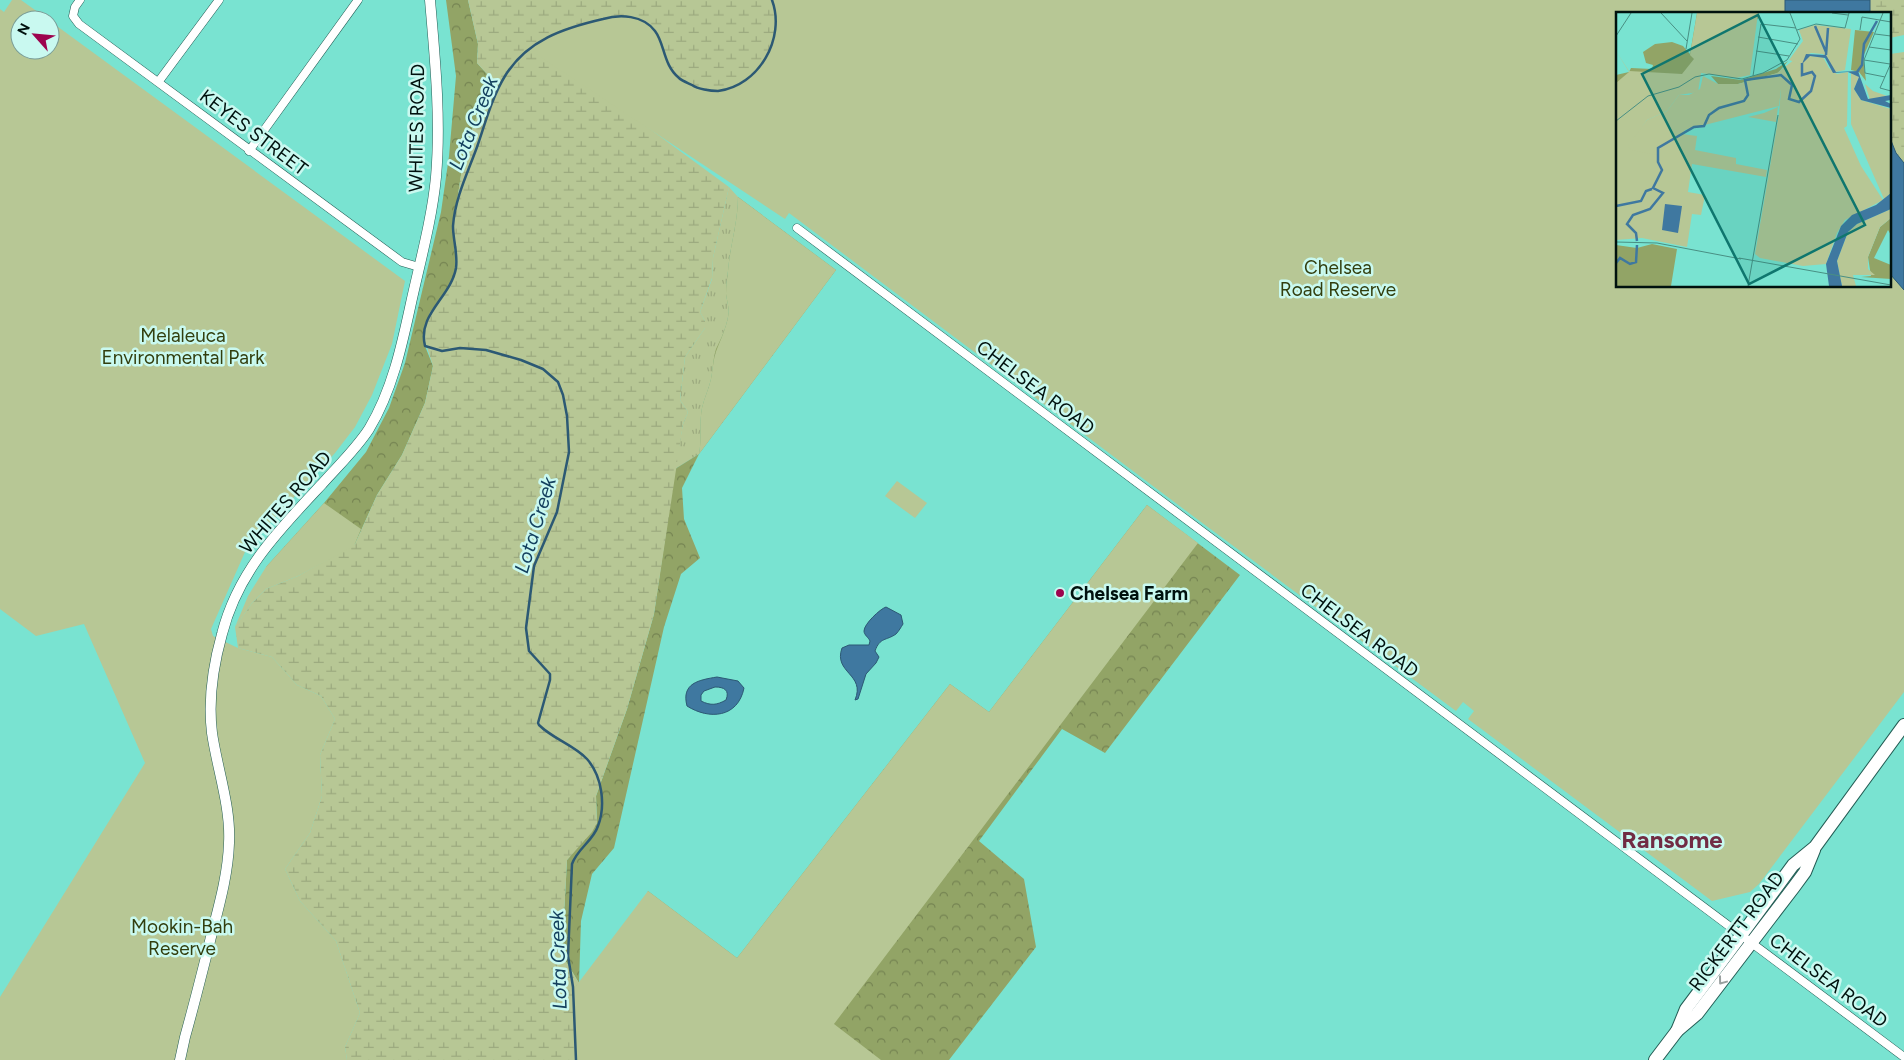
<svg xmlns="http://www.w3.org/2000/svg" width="1904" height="1060" font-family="Figtree,sans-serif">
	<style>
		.grass { fill: url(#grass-tufts) }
		.forest { fill: url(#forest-crowns) }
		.wetland { fill: url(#wetland-marsh) }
		.park { fill: #b7c795 }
		.water { fill: #3f78a0; stroke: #2c5974; fill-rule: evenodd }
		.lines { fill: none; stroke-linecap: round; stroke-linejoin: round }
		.stream { stroke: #2c5974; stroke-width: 2.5 }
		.minor-casing { stroke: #245d55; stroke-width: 9 }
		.tertiary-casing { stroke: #245d55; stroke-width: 11 }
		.primary-casing { stroke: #245d55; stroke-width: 14 }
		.minor { stroke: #fff; stroke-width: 8 }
		.tertiary { stroke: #fff; stroke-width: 10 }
		.primary { stroke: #fff; stroke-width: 12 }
		.oneway { stroke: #99a09f }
		.poi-dot { fill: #9d044e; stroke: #c9f9f0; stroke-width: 2 }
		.labels { text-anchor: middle; stroke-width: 5; stroke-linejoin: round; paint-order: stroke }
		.street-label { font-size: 19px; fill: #00110e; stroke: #c9f9f0 }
		.park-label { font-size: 19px; fill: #323e0e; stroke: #c9f9f0 }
		.poi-label { font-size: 19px; font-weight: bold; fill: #00110e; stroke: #c9f9f0; text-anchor: start }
		.water-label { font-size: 20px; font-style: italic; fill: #14405e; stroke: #c9f9f0 }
		.district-label { font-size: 24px; font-weight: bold; fill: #712c43; stroke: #c9f9f0 }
		.inset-river { fill: none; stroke: #3f78a0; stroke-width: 2.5 }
		.inset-road { fill: none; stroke: #498f83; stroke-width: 1 }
		.view { fill: #0f766e; fill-opacity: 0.15; stroke: #0f766e; stroke-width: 2.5 }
		.inset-edge { fill: none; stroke: #00110e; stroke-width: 2.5 }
	</style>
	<defs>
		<pattern id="grass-tufts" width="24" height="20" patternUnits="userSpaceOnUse" patternTransform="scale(1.25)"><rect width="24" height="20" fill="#b7c795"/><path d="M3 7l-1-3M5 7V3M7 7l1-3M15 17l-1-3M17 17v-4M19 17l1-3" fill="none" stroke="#9caa7f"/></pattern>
		<pattern id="forest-crowns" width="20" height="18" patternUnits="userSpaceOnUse" patternTransform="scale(1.25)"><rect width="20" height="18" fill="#92a466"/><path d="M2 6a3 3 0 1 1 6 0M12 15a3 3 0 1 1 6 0" fill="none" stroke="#758452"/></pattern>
		<pattern id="wetland-marsh" width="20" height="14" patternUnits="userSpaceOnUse" patternTransform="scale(1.25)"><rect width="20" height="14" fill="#b7c795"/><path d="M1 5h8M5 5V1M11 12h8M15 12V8" fill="none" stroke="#9caa7f"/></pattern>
	</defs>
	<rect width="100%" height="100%" fill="#79e3d1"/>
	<path class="grass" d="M729 187 738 197C738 222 730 246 728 271 727 279 726 287 726 294 727 302 730 309 728 317 726 328 721 339 717 349 713 358 713 370 711 379 709 389 704 398 702 408 699 424 702 439 699 454L675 469 683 424 688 412 680 400 685 357 705 328V321L700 312 712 279 713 258Z"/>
	<g class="forest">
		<polygon points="446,0 468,0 478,44 477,63 488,75 477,116 465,149 453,227 456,267 452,280 439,303 430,313 425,346 433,366 425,403 402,455 377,495 355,544 266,567 324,503 366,452 389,408 405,363 441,212 449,156 456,76"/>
		<path d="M738 197 836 270 699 454 682 488 684 519 700 558 681 574 664 627 614 848 592 874 581 921 579 983 562 955 567 860 597 823 596 796 627 709 654 614 675 469 699 454C702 439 699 424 702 408 704 398 709 389 711 379 713 370 713 358 716 349 721 339 726 328 728 317 730 309 727 302 726 294 726 287 727 279 728 271 730 246 738 222 738 197Z"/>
		<polygon points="1147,505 1240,575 1105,753 1062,729 979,841 1024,879 1036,947 949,1060 581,1060 648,891 737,958 950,684 989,712"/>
	</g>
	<g class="wetland">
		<polygon points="468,0 804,0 749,94 620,107 729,187 713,258 712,278 700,312 705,321 705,328 685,357 680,400 688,412 683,424 654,614 627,709 596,796 597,823 592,832 567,860 562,955 579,983 580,1060 347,1060 345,1047 360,1013 336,941 300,901 285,869 310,833 322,796 320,755 335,719 321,696 297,685 272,657 238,648 235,627 252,603 266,589 298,576 355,544 377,495 402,455 425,403 433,366 423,335 430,312 439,303 452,280 456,267 453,227 465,149 477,116 488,75 477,63 478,44"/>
		<polygon points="1870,0 1904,0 1904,35 1890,38 1890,14 1870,14"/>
		<polygon points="1904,52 1904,163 1896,153 1890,138 1890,54"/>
	</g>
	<g class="park">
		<polygon points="12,0 21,0 49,20 20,20 20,50 50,50 50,21 405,281 392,344 372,395 355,427 335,453 269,524 245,552 211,629 213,636 238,648 272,657 297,685 321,696 335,719 320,755 322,796 310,833 285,869 300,901 336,941 360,1013 345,1047 347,1060 0,1060 0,997 145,763 84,624 36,636 0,609 0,9 4,12"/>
		<path d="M772 0H1785V14H1618V286H1890V274L1904 290V692L1759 884 1750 892 1712 901 1468 719 1474 711 1463 702 1456 711 1201 522 789 213 785 219 536 54 527 50C534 45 541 38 549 35 566 28 613 13 630 17 639 19 651 24 656 32 662 42 662 55 668 64 684 88 716 98 741 82 754 74 766 63 770 48 776 29 779 19 772 0Z"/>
		<path d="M738 197 836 270 699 454C702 439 699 424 702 408 704 398 709 389 711 379 713 370 713 358 717 349 721 339 726 328 728 317 730 309 727 302 726 294 726 287 727 279 728 271 730 246 738 222 738 197Z"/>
		<polygon points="897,481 927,503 915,518 885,496"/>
		<polygon points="324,503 361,529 354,546 298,576 266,589 252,603 235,627 248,596 266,567"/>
		<polygon points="1147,505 1198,543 834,1024 881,1060 574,1060 576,986 648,891 737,958 950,684 989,712"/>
	</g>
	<g class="water">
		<rect x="1785" y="0" width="85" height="14"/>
		<polygon points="1890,138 1896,153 1904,163 1904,290 1890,274"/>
		<path d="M886 607 901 615 903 624C901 627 899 631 896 634 886 641 880 637 875 651L879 657 876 663 866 674 858 699 855 700C866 674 833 673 842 648L849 645H869L870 641C869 638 864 635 864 631 864 624 880 609 886 607Z"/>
		<path d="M717 677 738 681 744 688C738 718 709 720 687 706 681 683 699 680 717 677ZM715 687C724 687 730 690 726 700 717 705 711 706 701 701V695L704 691Z"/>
	</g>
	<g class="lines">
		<path class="stream" d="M576 1060 573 987 568 956 572 864C577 849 593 841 598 826 606 805 602 776 587 759 574 745 553 739 539 725L538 723 550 680V674L529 651 526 628 534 566 557 512 569 452 567 416 563 395 558 382 543 369 521 360 486 350 460 348 442 351 425 346C417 314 451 297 456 268 458 254 453 240 453 226 455 198 468 172 477 147 485 124 492 97 505 76 527 40 564 28 603 19 620 14 643 15 655 31 665 44 663 65 679 78 682 81 688 83 692 85 698 89 710 91 718 91 759 86 786 38 772 0"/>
		<defs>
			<g id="minor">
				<polyline points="80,0 75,7 73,16 79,24 402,262 419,267"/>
				<polyline points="159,81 219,0"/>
				<polyline points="249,151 358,0"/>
				<polyline points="797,228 1904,1057"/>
			</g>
			<path id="tertiary" d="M180 1060 185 1037C194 1005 202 973 210 941 218 909 228 876 229 843 231 807 217 768 212 733 208 700 213 666 222 634 238 571 279 530 322 484 338 466 356 449 369 429 392 391 402 345 411 303 420 262 432 219 436 177 441 119 435 59 430 0"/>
			<g id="primary">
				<polyline points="1677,1031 1686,1009 1731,949 1793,865 1815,847 1904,725"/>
				<polyline points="1655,1060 1677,1031 1697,1014 1794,887 1805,872 1814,850"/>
			</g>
		</defs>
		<use href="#minor" class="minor-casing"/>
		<use href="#tertiary" class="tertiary-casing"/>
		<use href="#primary" class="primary-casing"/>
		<use href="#minor" class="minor"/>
		<use href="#tertiary" class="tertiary"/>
		<use href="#primary" class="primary"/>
	</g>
	<defs><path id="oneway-chevron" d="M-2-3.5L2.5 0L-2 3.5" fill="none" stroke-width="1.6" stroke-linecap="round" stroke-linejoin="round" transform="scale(1.25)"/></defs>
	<use class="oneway" href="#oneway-chevron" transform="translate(1722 981) rotate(127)"/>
	<circle class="poi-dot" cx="1060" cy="593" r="5"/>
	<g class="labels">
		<g class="street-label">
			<text transform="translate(416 128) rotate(-89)" y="7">WHITES ROAD</text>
			<text transform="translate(254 132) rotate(37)" y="7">KEYES STREET</text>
			<text transform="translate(1036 387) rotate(37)" y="7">CHELSEA ROAD</text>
			<text transform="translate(285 502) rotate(-49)" y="7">WHITES ROAD</text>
			<text transform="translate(1360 630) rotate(37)" y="7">CHELSEA ROAD</text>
			<text transform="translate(1736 931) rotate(-53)" y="7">RICKERTT ROAD</text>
			<text transform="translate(1829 980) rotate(37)" y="7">CHELSEA ROAD</text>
		</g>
		<g class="park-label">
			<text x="1338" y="274">Chelsea<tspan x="1338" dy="22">Road Reserve</tspan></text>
			<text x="183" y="342">Melaleuca<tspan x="183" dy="22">Environmental Park</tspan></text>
			<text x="182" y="933">Mookin-Bah<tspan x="182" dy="22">Reserve</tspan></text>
		</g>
		<g class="poi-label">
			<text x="1070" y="600">Chelsea Farm</text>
		</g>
		<g class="water-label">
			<text transform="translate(473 123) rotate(-68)" y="7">Lota Creek</text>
			<text transform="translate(535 525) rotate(-73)" y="7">Lota Creek</text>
			<text transform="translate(558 960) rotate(-92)" y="7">Lota Creek</text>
		</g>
		<g class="district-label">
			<text x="1672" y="848">Ransome</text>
		</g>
	</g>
	<g transform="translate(1616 12)">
		<rect width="275" height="275" fill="#79e3d1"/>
		<path d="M81 1H142L144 4 95 61H85L0 106V63L13 60 15 56 36 57 37 53 30 51 27 40 39 32 56 30 67 34 74 42ZM239 18 258 20 247 45 250 69 243 60 235 58ZM172 49 162 61 122 72H102L95 64 125 68 160 57ZM275 206V223L272 218 258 246 275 253V267L245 265 255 264 252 245 264 215ZM36 232 61 237 55 274H0V233L21 236Z" fill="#92a466"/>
		<path d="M188 40 231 73 229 102 174 91 165 77 163 94 69 118 20 229 9 135 31 108 51 99 63 83H73L84 77 87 64 102 72H122L161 61ZM249 72 257 79 271 84 254 88ZM275 197V206L264 215 252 245V257L259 263H237L240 274H226L221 249 232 220 241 212Z" fill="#b7c795"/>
		<path d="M81 1H142L134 63 120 66 85 61 82 80 63 83 51 99 31 108 12 134 15 138 40 143 42 135 52 127 66 122 81 124 79 138 120 146V152L151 158 150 165 76 152 72 180 89 183 85 203 76 202 71 235 26 226 0 228V71L13 60 0 39 13 59 66 62 78 47 74 43ZM199 13 235 17 229 58 219 60 207 42 195 41 187 45 185 49 194 44 207 45 213 56 221 62 232 60 231 114 228 116 245 154 267 188 229 208 221 221 210 252 187 254 144 246 139 242 163 102 166 64 176 73 172 84 177 90H183L195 79 199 61 187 64 186 52 173 48 187 29 183 18ZM235 60 243 65 238 77 245 88 275 97V181L268 187 235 112ZM162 95 160 110 132 105 148 101Z" fill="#b7c795"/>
		<path d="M190 42 210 43 220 60 242 59 252 87 275 83V88L269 89 275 92V96L245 88 238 77 243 65 232 60 217 61 209 46 194 44 186 52ZM275 181V197L241 212 232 220 221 249 226 274H213L210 252 225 214 236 203 260 193ZM49 192 66 194 62 221 46 218Z" fill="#3f78a0"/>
		<path class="inset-river" d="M199 14 210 40M210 43 212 16M241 60 246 53 248 32 261 9M0 194 25 189 30 179 36 177M21 229 20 221 11 212 17 203 34 197 47 181 37 176 46 158 42 150V136L78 115 88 114 93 103 103 96 128 89 132 83 129 68 165 63 176 73 173 87 183 90 195 79 199 64 196 60 186 63V51M0 251 4 246 14 252 20 250 21 233"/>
		<path class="inset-road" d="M45 1 71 29M216 1 232 3M267 1 248 48 249 61 269 65M181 18 200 12 229 16 233 1M244 18 246 5 275 10M259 22 275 24M0 24 15 1M142 25 182 32M253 35 275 38M70 37 76 1M140 39 173 44M248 48 274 52M275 51 264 76 275 79M137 64 145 12 180 16M0 109 32 84 63 75 79 65 93 62 126 67 147 61 171 48 184 27 174 1M0 230 41 231 125 247M123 246 275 273M132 274 162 103"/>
		<path class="view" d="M142 3 249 213 133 272 26 62Z"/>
		<rect width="275" height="275" class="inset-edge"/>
	</g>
	<g transform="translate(35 35) rotate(297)"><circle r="24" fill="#c9f9f0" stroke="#799c96"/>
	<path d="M0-4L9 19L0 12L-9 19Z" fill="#9d044e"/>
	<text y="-8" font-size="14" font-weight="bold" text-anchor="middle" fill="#00110e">N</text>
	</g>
</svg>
